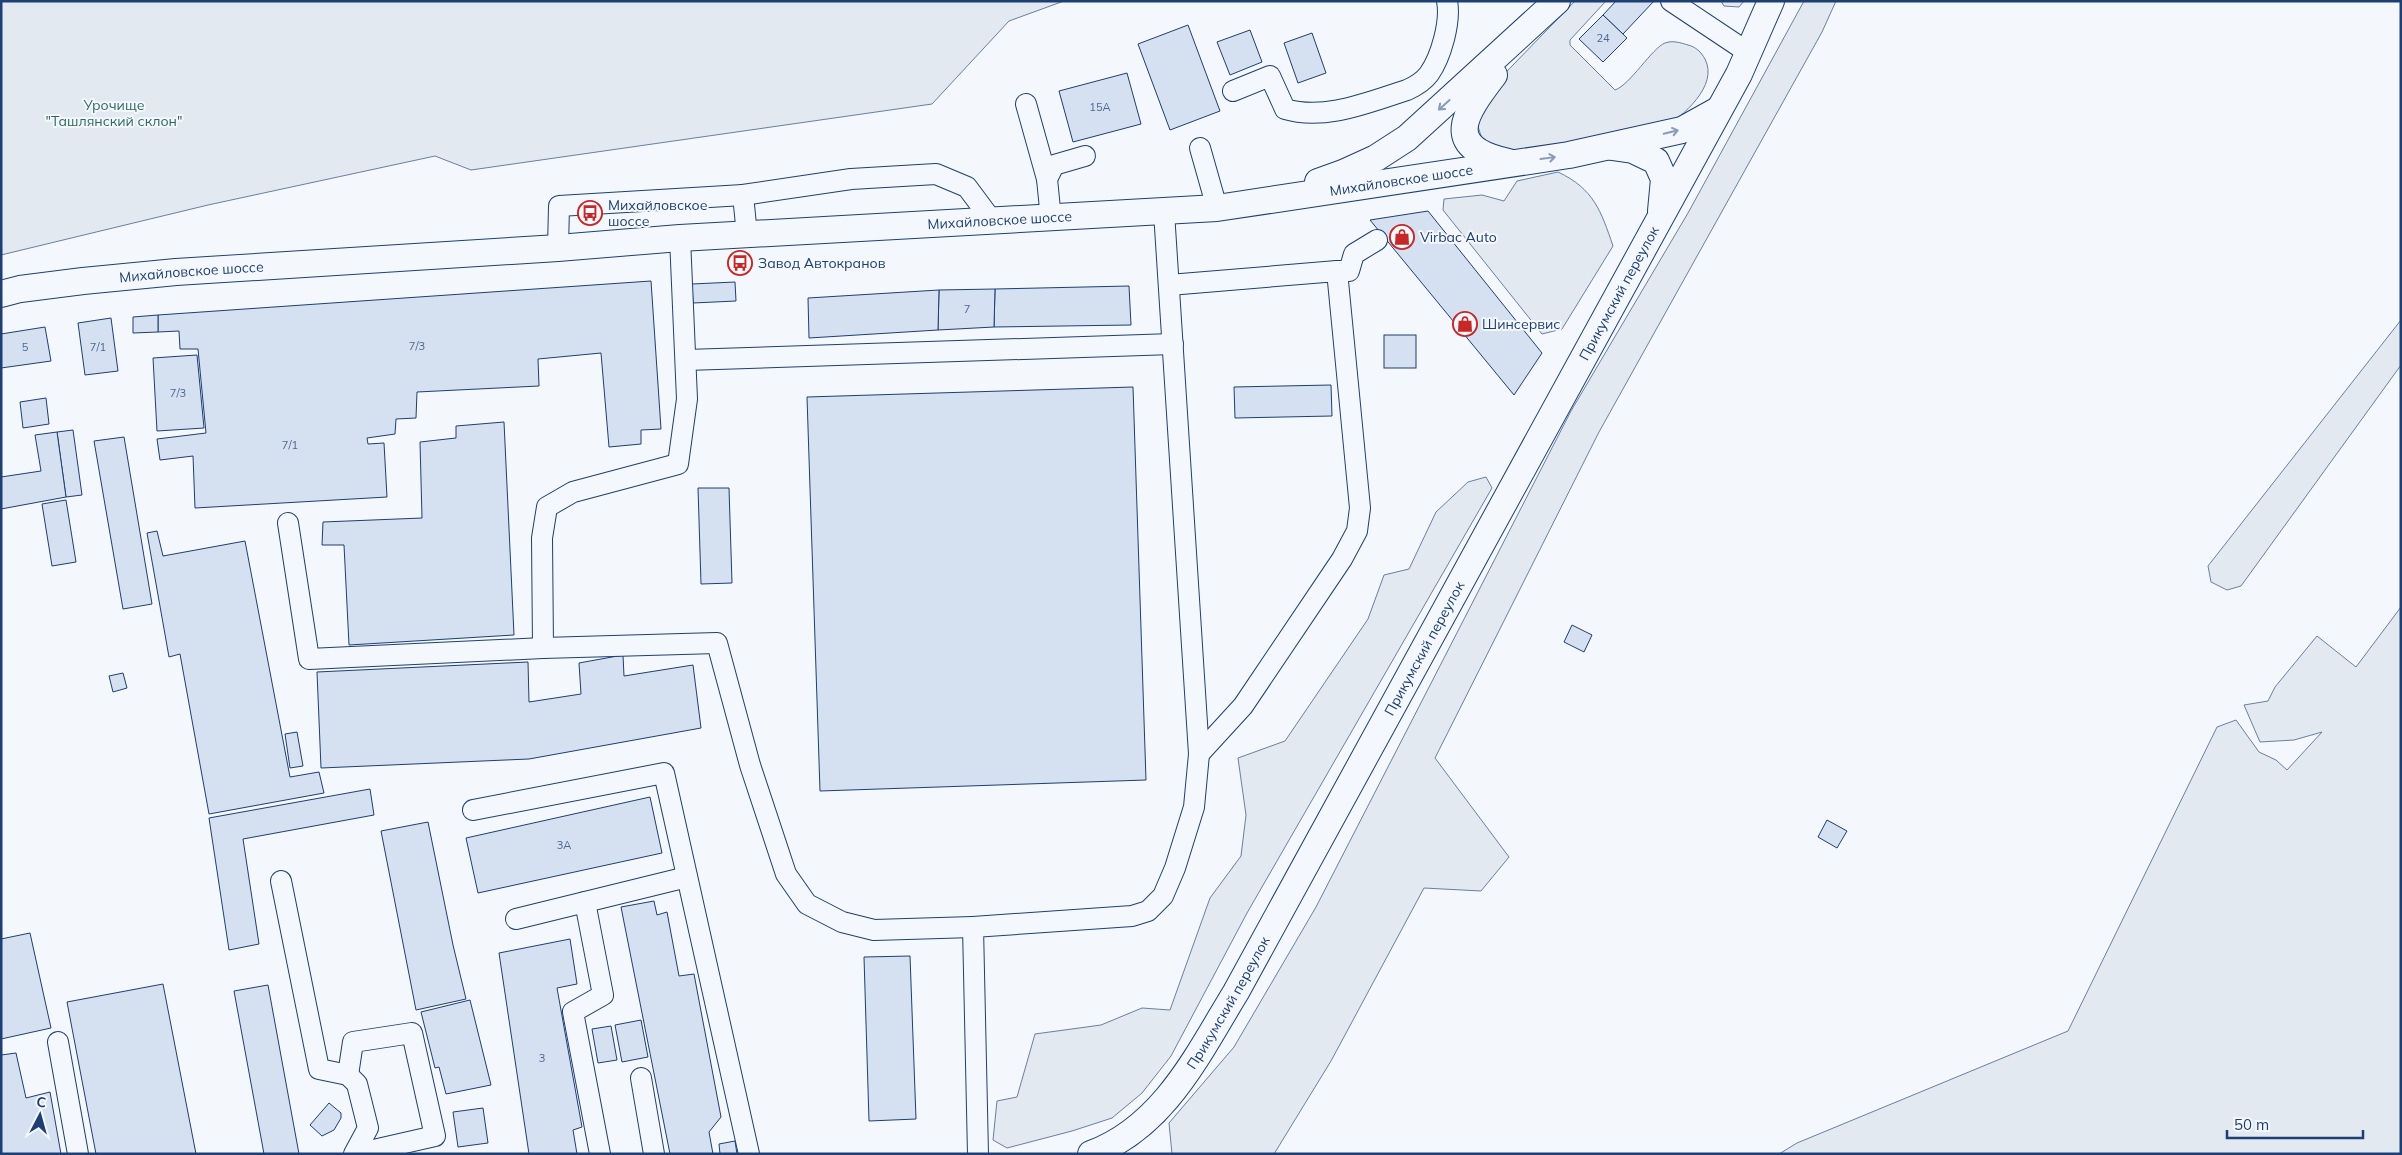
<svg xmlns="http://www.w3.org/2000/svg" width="2402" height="1155" font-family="Mulish,sans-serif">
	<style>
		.green { fill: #e3e9f0; stroke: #687fa3 }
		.building { fill: #d5e0f0; stroke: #1d3f73 }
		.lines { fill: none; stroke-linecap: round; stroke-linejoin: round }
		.minor-casing { stroke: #1d3f73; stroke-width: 22 }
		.major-casing { stroke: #1d3f73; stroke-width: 28 }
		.minor { stroke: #f4f7fb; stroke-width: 20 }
		.major { stroke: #f4f7fb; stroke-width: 26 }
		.oneway { stroke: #889bb7 }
		.labels { text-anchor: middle; stroke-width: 4; stroke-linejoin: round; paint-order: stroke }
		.number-label { font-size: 11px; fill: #4b6792 }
		.park-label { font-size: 14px; fill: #2c6c60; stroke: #f4f7fb }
		.street-label { font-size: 14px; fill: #1d3f73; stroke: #f4f7fb }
		.poi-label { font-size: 14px; fill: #1d3f73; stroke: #f4f7fb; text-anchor: start }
	</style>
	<rect width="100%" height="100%" fill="#f4f7fb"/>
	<g class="green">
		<polygon points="1,1 1064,1 1009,21 932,104 471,170 435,156 208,205 1,255"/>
		<path d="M1575 1H1606L1570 40V45L1615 90C1630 85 1652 48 1665 43 1673 40 1681 43 1688 45 1696 47 1701 52 1705 59 1719 86 1682 117 1662 129L1516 152 1488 145 1481 136 1477 123 1483 96Z"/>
		<polygon points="1721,1 1744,1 1739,7 1724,6"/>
		<polygon points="1804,1 1836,1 1822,32 1599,432 1435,758 1509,857 1481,891 1424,888 1331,1061 1274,1154 1172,1154 1169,1123 1234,1047 1316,907 1571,411 1688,213"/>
		<path d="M1558 172C1594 189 1601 211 1613 246L1562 329 1542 334 1443 210 1444 199 1482 195 1504 201 1517 181Z"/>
		<polygon points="2401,320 2401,365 2241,586 2227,590 2211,582 2208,566"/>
		<polygon points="1486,477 1492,488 1247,913 1171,1056 1142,1093 1112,1118 1072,1131 1007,1148 993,1140 997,1101 1017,1097 1035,1034 1101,1025 1142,1008 1170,1010 1210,898 1241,856 1246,815 1238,758 1285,741 1368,619 1384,575 1409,569 1436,512 1468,482"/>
		<polygon points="2401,607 2401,1154 1779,1154 1797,1143 2068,1031 2217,727 2236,720 2259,752 2276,760 2287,770 2322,732 2294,740 2260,742 2244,705 2268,701 2275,687 2317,636 2356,667"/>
	</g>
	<g class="building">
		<polygon points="1616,1 1654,1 1623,34 1603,15"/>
		<polygon points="1603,15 1627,38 1603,62 1579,39"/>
		<polygon points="1188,25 1220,111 1170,130 1138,44"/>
		<polygon points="1250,30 1262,62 1230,75 1217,42"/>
		<polygon points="1312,33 1326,73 1298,83 1284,43"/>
		<polygon points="1127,73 1141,124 1073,142 1059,91"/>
		<polygon points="1428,211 1542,353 1514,395 1370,220"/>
		<polygon points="651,281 661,429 641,430 641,444 609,447 601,353 538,359 539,386 417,392 416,418 396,419 395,434 367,438 368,444 384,443 387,497 195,508 193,456 160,460 157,439 206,433 198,349 180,349 179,331 158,332 158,315"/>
		<polygon points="735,282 736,301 693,303 692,284"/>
		<polygon points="1129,286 1131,325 994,327 995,289"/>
		<polygon points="995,289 994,327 938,330 939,290"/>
		<polygon points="939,290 938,330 809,338 808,298"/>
		<polygon points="158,315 158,332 133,333 133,317"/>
		<polygon points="111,318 118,371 85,375 78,323"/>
		<polygon points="45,327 51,361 1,368 1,334"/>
		<rect x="1384" y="335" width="32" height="33"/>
		<polygon points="197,355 204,428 157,431 153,358"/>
		<polygon points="1331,385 1332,416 1235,418 1234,387"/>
		<polygon points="1133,387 1146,780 820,791 807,397"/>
		<polygon points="46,398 49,424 23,428 20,402"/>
		<polygon points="504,422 514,635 349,645 344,545 322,545 323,522 422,518 420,442 456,438 456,426"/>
		<polygon points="73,430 82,495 66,497 57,432"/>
		<polygon points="57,432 66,497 1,509 1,477 41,471 35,435"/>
		<polygon points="124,437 152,604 123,609 94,441"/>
		<polygon points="698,488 729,488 732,583 701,584"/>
		<polygon points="66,500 76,562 52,566 42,504"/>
		<polygon points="157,531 163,556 245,541 290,777 319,772 324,793 209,814 180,654 169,657 147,533"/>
		<polygon points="1572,625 1592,635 1584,652 1564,642"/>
		<polygon points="623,655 624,676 693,665 701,728 529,759 321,768 317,672 528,662 529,702 581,694 579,663"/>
		<polygon points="123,673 127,688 113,692 109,676"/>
		<polygon points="297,732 303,766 290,768 285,734"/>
		<polygon points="370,789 374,815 243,839 259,944 229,950 209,818"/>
		<polygon points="650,797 662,853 478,893 466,838"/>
		<polygon points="1827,820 1847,831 1837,848 1818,837"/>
		<polygon points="428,822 453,945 466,999 416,1010 381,831"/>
		<polygon points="654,901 657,915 667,912 679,976 694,974 721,1117 709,1132 713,1154 670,1154 621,907"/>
		<polygon points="30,933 51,1028 1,1039 1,939"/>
		<polygon points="570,939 577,984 557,988 582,1127 573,1130 577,1154 529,1154 499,953"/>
		<polygon points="910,956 916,1119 869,1121 864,957"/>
		<polygon points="163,984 196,1154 96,1154 67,1002"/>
		<polygon points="268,985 299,1154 264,1154 234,991"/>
		<polygon points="470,1000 491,1085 446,1094 439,1067 435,1068 421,1012"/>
		<polygon points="641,1020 648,1057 622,1062 615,1025"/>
		<polygon points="611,1026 617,1060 598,1063 592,1029"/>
		<polygon points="16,1053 26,1098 50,1092 61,1154 1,1154 1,1055"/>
		<polygon points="329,1103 341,1113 341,1118 334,1130 322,1136 310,1125"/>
		<polygon points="483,1108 488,1143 458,1147 453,1112"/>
		<polygon points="735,1141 737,1154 720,1154 719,1144"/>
	</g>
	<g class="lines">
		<defs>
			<g id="minor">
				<polyline points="1671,1 1749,53"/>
				<path d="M1233 91 1270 76 1285 109C1325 121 1369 102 1407 90 1416 86 1423 82 1429 74 1441 57 1451 22 1447 1"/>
				<polyline points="1026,104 1047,179 1051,219"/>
				<polyline points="1200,148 1217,208"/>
				<polyline points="1047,179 1054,165 1085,156"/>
				<polyline points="747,235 743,195 851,179 936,174 967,187 993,222"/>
				<polyline points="558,248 559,206 743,195"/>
				<polyline points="1337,271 1349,271 1354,254 1377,240"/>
				<polyline points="1169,285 1337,271 1360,508 1357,531 1342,559 1243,706 1199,754"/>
				<polyline points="686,360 1173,344"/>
				<polyline points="288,523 309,659 543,648 717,643 750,765 786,874 807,904 842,922 874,930 973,927"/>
				<polyline points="543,648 542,538 547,507 573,492 678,464 687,399 680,238"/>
				<polyline points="473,810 664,773 749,1154"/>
				<polyline points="281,881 319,1069 348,1075 357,1084 368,1128 354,1154"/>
				<polyline points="585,902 603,995 573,1012 600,1154"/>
				<polyline points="516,919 687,877"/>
				<polyline points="58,1042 78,1154"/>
				<polyline points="348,1075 353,1042 412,1033 435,1136 356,1154"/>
				<polyline points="641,1078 654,1154"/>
				<polyline points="978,1154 973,927 1132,916 1148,911 1163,896 1175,868 1194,807 1199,754 1164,212"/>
			</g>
			<g id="major">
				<path d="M1494 75C1464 114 1441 147 1508 162"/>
				<polyline points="1612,147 1633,150 1656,161 1664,179 1661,211"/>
				<polyline points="1318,182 1343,173 1376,158 1407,138 1557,1"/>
				<path id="s1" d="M1 294 20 289 83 281 176 272 558 248 680 238 1217 208 1569 155 1682 130 1718 110"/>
				<path id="s2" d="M1091 1154C1164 1127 1198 1054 1236 992L1739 74 1771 1"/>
			</g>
		</defs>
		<use href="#minor" class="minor-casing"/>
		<use href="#major" class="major-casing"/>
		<use href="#minor" class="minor"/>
		<use href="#major" class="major"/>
	</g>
	<defs><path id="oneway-shaft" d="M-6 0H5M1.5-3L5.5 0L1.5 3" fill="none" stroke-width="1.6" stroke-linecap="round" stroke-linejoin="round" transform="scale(1.25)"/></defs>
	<g class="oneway">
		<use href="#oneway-shaft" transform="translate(1444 105) rotate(138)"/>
		<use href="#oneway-shaft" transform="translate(1671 132) rotate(-13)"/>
		<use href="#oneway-shaft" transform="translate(1548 158) rotate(-8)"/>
	</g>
	<defs>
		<symbol id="bus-ring" viewBox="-11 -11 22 22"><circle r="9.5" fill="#f4f7fb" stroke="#c62828" stroke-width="1.5"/><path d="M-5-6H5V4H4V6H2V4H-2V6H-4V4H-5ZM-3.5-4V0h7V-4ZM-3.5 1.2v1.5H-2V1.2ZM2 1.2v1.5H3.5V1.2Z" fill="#c62828"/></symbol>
		<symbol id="shop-ring" viewBox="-11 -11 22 22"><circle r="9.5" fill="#f4f7fb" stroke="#c62828" stroke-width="1.5"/><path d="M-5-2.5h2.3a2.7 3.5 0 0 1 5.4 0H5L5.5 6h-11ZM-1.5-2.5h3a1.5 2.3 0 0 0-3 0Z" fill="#c62828"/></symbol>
	</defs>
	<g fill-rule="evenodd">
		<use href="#bus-ring" x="576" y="199" width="28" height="28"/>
		<use href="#shop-ring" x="1388" y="223" width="28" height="28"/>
		<use href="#bus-ring" x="726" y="249" width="28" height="28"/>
		<use href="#shop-ring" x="1451" y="310" width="28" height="28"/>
	</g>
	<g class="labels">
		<g class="number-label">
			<text x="1603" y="42">24</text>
			<text x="1100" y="111">15А</text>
			<text x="967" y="313">7</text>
			<text x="417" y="350">7/3</text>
			<text x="25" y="351">5</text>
			<text x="98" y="351">7/1</text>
			<text x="178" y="397">7/3</text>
			<text x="290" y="449">7/1</text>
			<text x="564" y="849">3А</text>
			<text x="542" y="1062">3</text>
		</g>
		<g class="park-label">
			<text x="114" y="110">Урочище<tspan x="114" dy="16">"Ташлянский склон"</tspan></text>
		</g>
		<g class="street-label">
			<text dy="5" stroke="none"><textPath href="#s1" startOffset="1406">Михайловское шоссе</textPath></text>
			<text dy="5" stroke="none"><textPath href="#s1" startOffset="1002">Михайловское шоссе</textPath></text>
			<text dy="5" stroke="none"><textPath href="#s1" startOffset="192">Михайловское шоссе</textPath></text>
			<text dy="5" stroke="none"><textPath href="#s2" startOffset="1019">Прикумский переулок</textPath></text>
			<text dy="5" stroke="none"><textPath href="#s2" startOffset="614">Прикумский переулок</textPath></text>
			<text dy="5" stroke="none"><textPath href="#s2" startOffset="209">Прикумский переулок</textPath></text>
		</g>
		<g class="poi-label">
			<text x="608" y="210">Михайловское<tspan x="608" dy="16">шоссе</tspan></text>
			<text x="1420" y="242">Virbac Auto</text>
			<text x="758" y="268">Завод Автокранов</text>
			<text x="1482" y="329">Шинсервис</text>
		</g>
	</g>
	<rect width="2402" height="1155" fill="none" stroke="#1d3f73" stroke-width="5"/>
	<g transform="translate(40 1115) rotate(6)" stroke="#f4f7fb" stroke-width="4" paint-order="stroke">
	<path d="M0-4L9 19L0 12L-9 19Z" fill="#1d3f73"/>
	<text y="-8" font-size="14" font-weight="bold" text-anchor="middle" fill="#1d3f73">С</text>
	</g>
	<path d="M2227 1130v8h136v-8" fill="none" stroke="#1d3f73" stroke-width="2.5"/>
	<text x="2234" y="1130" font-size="15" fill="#1d3f73" stroke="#f4f7fb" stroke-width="4" paint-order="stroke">50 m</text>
</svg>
